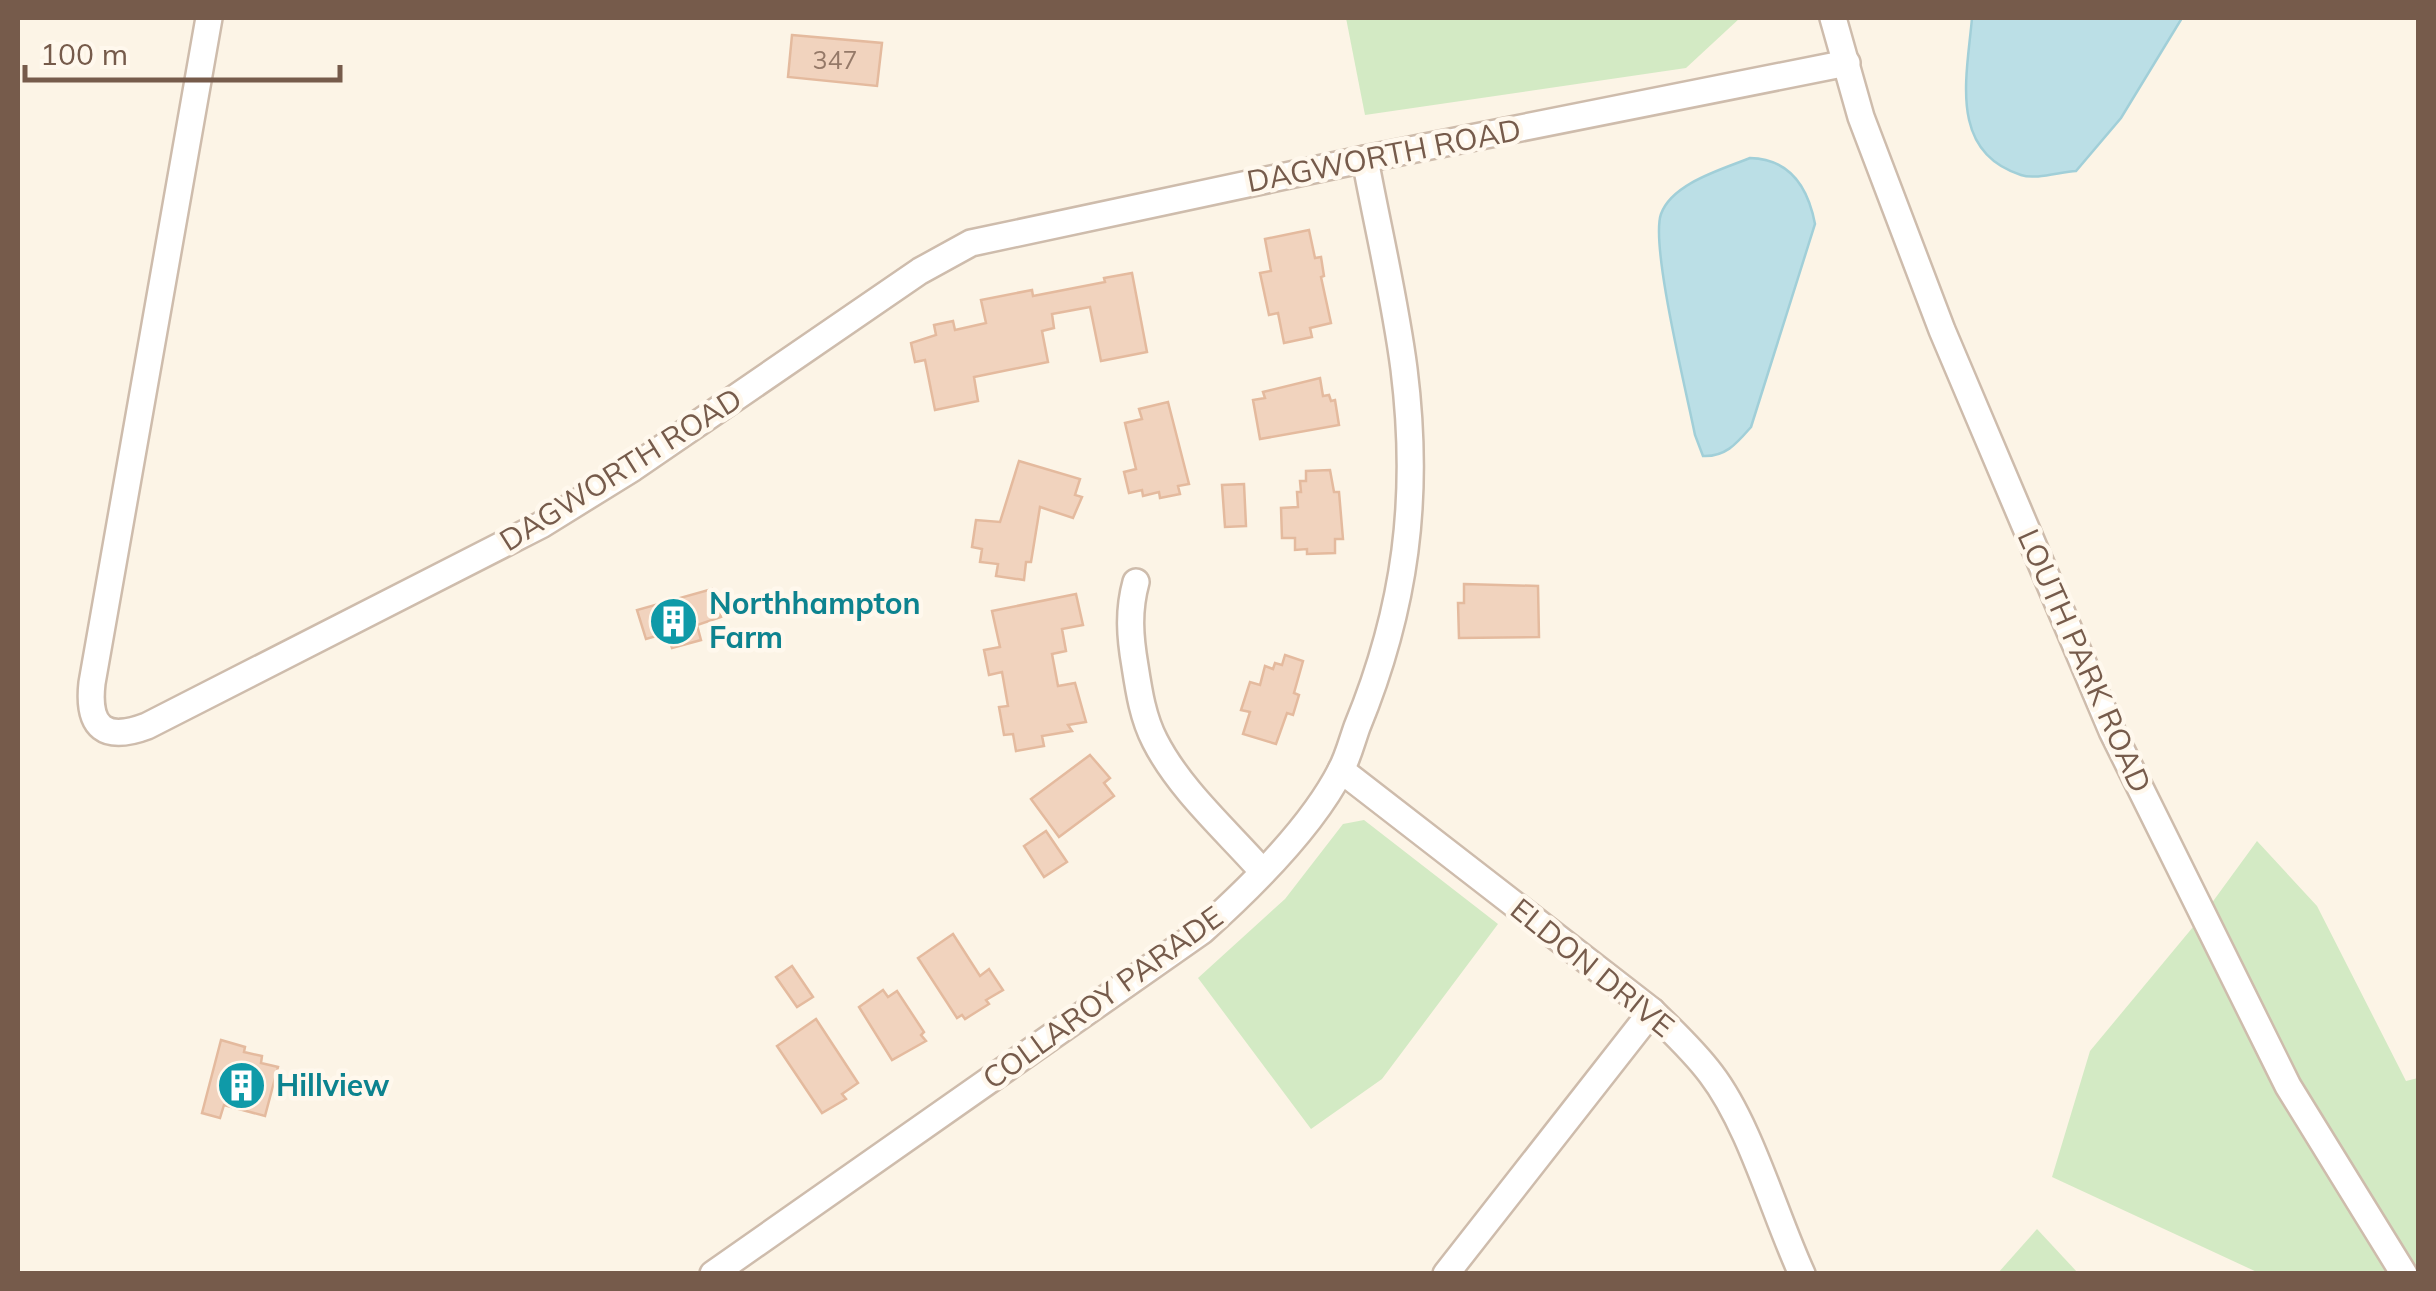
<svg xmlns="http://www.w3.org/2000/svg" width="2436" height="1291" font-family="Mulish,sans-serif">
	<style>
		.green { fill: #d3eac4 }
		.water { fill: #bbdfe6; stroke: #a1cfd8; stroke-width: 2.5 }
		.building { fill: #f1d3be; stroke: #e4ba9e; stroke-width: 2.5 }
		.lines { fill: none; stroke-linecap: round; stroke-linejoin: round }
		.minor-casing { stroke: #cebcac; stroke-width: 30 }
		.minor { stroke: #fff; stroke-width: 25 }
		.labels { text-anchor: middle; stroke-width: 9; stroke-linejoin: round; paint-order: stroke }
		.number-label { font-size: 25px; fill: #957968 }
		.street-label { font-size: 30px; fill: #765b4b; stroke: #fff8ed }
		.culture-label { font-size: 30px; font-weight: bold; fill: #0d838f; stroke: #fff8ed; text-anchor: start }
	</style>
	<rect width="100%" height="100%" fill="#fcf4e6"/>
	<g class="green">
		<polygon points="1346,18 1740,18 1686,68 1365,115"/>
		<polygon points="1364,820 1498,924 1382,1079 1311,1129 1198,978 1285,899 1343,824"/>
		<polygon points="2257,841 2317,906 2406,1081 2418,1078 2418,1273 2259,1273 2052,1177 2090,1051 2203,915"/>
		<polygon points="2037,1229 2078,1273 1998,1273"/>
	</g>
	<g class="water">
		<path d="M1972 18H2182L2121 118 2076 171C2060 172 2035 180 2021 175 1948 152 1967 76 1972 18Z"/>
		<path d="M1750 158C1790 159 1808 187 1815 224L1751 427C1737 443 1726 457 1703 456L1695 435C1687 394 1650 245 1661 214 1672 183 1723 169 1750 158Z"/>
	</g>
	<g class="building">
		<polygon points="792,35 882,43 877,86 788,77"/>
		<polygon points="1309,230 1315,258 1321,257 1324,276 1321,277 1331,323 1310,328 1312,337 1284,343 1278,313 1269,315 1260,273 1271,271 1265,239"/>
		<polygon points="1132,273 1147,352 1101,361 1090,307 1052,314 1054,328 1042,331 1048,362 974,377 978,401 935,410 925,360 915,362 911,343 936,335 934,325 953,321 955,330 986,323 981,300 1032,290 1033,296 1105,282 1104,278"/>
		<polygon points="1320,378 1323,396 1329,395 1331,401 1335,400 1339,425 1260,439 1253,400 1265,398 1263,392"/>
		<polygon points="1168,402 1189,484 1178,486 1180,494 1160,498 1159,492 1143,496 1142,490 1129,493 1124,472 1136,469 1125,423 1142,419 1139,409"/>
		<polygon points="1019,461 1080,479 1075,495 1082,497 1073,518 1040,507 1031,562 1026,562 1024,580 996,576 998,564 980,562 982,549 972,547 976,520 1000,522"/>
		<polygon points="1330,470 1334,492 1339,492 1343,539 1335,539 1335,553 1307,554 1307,549 1295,550 1295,538 1282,538 1281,508 1298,507 1297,492 1301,492 1300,481 1306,481 1306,471"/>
		<polygon points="1244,484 1246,526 1225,527 1222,485"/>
		<polygon points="1464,584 1538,586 1539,637 1459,638 1458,603 1464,603"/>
		<polygon points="712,589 721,617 697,625 701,640 672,648 667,633 646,639 637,610"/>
		<polygon points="1076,594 1083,625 1062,629 1066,651 1052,654 1058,686 1075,683 1086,722 1068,725 1072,731 1042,736 1044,746 1016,751 1013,734 1004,735 999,707 1008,706 1002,672 989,675 984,650 1000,647 992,611"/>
		<polygon points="1285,655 1303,661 1294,693 1299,695 1293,715 1287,713 1276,744 1243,734 1250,712 1241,710 1250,682 1260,685 1265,666 1273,669 1275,663 1282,665"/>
		<polygon points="1090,755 1110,778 1104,783 1114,796 1059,837 1031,799"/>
		<polygon points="1046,831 1067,862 1044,877 1024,846"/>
		<polygon points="953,934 980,976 989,969 1003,990 986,1000 989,1004 965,1019 962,1015 957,1018 918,958"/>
		<polygon points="792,966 813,997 797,1007 776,977"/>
		<polygon points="883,990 888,997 897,991 924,1032 921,1035 926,1041 892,1060 859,1007"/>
		<polygon points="816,1019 858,1083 842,1094 846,1099 822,1113 777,1046"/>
		<polygon points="221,1040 245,1047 244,1052 262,1056 261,1063 278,1067 265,1116 224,1105 220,1118 202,1113"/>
	</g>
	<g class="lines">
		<defs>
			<g id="minor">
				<path d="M209 18 92 683C87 728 105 742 147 726L541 525 633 468 920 271 971 243 1365 159 1847 63"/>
				<polyline points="1833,18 1861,117 1942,330 2112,731 2288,1086 2404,1274"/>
				<path d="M1136 582C1128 611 1130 637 1135 666 1139 692 1143 718 1155 741 1180 790 1227 831 1263 872"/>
				<path d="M1341 770 1652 1011C1672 1031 1694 1051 1711 1074 1750 1125 1774 1213 1802 1274"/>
				<path d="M713 1274 1202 931C1249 889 1312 827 1341 770 1348 757 1352 741 1357 727 1406 608 1420 497 1404 369 1395 299 1378 229 1365 159"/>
				<polyline points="1446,1274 1652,1011"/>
			</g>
		</defs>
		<use href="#minor" class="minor-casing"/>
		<use href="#minor" class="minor"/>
	</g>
	<defs>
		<symbol id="building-disc" viewBox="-11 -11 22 22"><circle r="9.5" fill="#0f9aa8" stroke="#fff8ed"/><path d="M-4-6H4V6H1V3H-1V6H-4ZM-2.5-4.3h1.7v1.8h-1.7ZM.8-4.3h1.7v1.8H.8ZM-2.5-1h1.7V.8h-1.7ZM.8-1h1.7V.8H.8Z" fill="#fff"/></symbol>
	</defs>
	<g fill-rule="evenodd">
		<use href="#building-disc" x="646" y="594" width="55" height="55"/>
		<use href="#building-disc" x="214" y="1058" width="55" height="55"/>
	</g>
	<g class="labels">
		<g class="number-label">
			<text x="835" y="69">347</text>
		</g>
		<g class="street-label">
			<text transform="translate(1384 156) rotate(-11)" y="10">DAGWORTH ROAD</text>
			<text transform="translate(621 470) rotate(-32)" y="10">DAGWORTH ROAD</text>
			<text transform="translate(2084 661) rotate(66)" y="10">LOUTH PARK ROAD</text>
			<text transform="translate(1592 968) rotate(39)" y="10">ELDON DRIVE</text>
			<text transform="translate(1103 998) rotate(-36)" y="10">COLLAROY PARADE</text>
		</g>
		<g class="culture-label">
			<text x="709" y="614">Northhampton<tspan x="709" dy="34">Farm</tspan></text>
			<text x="276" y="1096">Hillview</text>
		</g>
	</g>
	<rect width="2436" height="1291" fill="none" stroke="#765b4b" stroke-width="40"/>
	<path d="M25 65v15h315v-15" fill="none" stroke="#765b4b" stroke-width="5"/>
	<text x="40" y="65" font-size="30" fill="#765b4b" stroke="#fff8ed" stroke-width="8" paint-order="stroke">100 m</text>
</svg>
